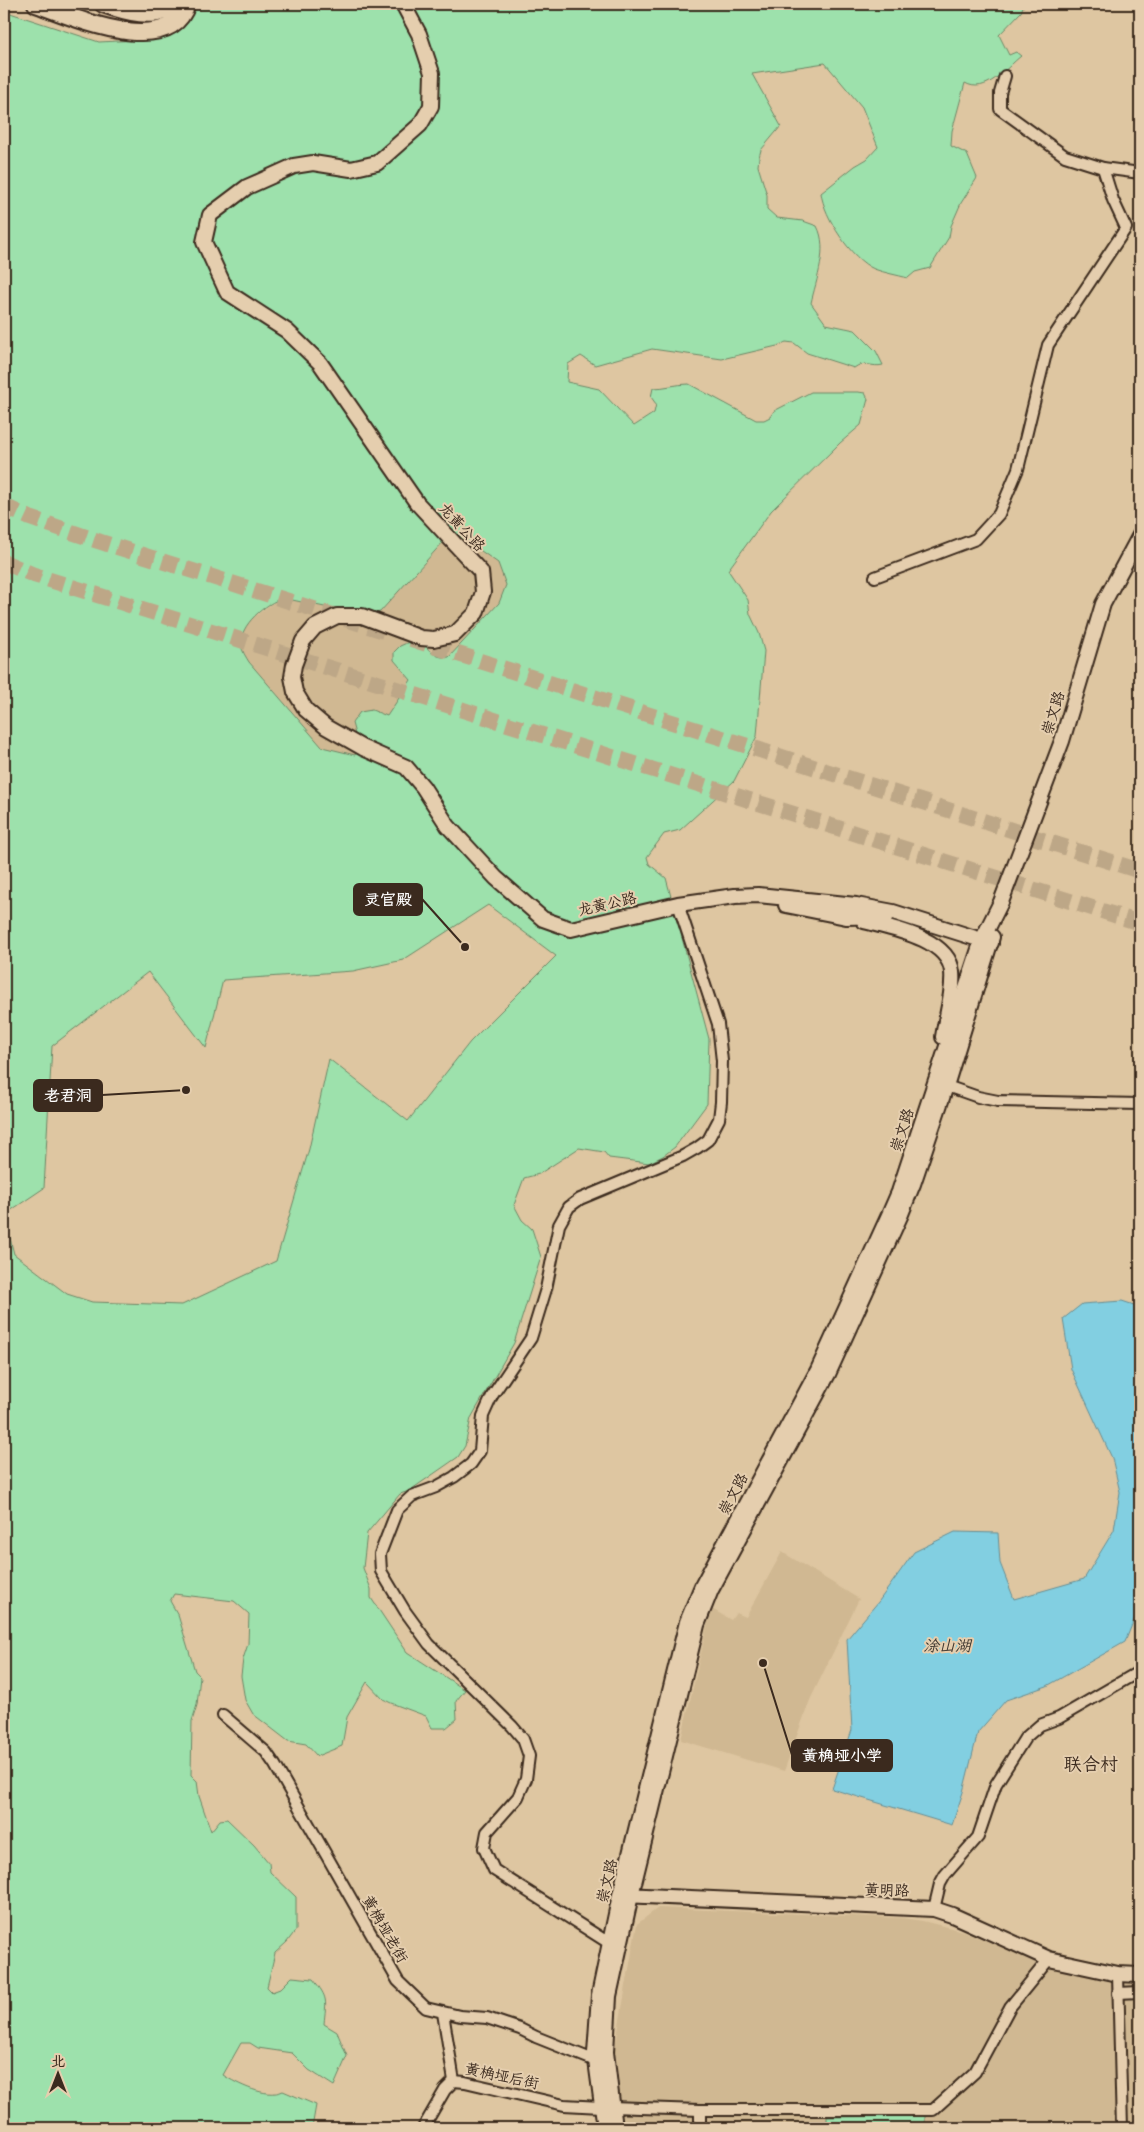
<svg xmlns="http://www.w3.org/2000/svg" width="1144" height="2132" font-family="Delius,'LXGW WenKai TC',sans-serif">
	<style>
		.built { fill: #d0b892 }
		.green { fill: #9de1ac; stroke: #6c8665; fill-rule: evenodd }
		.water { fill: #82cfe1; stroke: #668d93 }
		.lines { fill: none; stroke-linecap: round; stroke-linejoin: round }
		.primary-tunnel { stroke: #bda787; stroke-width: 16; stroke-dasharray: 16 8; stroke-linecap: butt }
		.street-casing { stroke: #3b2a1e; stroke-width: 14 }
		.secondary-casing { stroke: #3b2a1e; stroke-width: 18 }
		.primary-casing { stroke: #3b2a1e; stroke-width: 20 }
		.street { stroke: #e5ceae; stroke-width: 10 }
		.secondary { stroke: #e5ceae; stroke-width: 14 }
		.primary { stroke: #e5ceae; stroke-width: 16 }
		.labels { text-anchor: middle; stroke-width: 4; stroke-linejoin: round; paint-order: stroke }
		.street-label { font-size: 15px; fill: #3b2a1e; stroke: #e5ceae }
		.water-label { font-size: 16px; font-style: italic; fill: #423a32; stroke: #e5ceae }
		.quarter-label { font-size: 18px; fill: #3b2a1e; stroke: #e5ceae }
		.leader { fill: none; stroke: #3b2a1e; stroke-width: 2 }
		.callout-dot { fill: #3b2a1e; stroke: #e5ceae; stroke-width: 2 }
		.callout { fill: #3b2a1e; stroke: #3b2a1e; stroke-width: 2 }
		.callout-label { font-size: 16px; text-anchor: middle; font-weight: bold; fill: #fff }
	</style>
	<rect width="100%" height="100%" fill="#dec6a1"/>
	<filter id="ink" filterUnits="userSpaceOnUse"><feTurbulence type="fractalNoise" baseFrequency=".02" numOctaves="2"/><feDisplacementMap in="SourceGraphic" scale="10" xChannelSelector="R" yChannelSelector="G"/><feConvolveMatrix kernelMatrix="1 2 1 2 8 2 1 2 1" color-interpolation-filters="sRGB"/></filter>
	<g filter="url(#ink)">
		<g class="built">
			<polygon points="453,531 498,563 506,585 499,603 449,657 439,658 424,643 394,660 411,680 387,716 372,710 352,723 359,749 355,755 322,747 249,662 241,647 241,640 246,623 277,600 283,598 366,616 374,615 380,612"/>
			<polygon points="782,1552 859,1599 810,1700 784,1771 681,1740 707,1626 712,1609 731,1620 736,1613 746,1617"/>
			<polygon points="658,1908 902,1918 923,1921 963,1931 1048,1967 1110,1981 1140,1981 1140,2128 624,2128 615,2093 615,2048 637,1924"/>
		</g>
		<g class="green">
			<path d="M177 4H1024L1021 12 999 35 1009 55 1016 52 1021 56C1006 68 986 95 965 83L952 131 951 146 967 154 977 178 961 203 951 226 949 237 930 268 915 272 908 278C897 275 885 273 874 269 851 259 824 217 821 193L855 166 867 159 878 147 862 107 825 63 752 74 781 126 761 150 759 157 758 166 767 195V209L777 218 803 221 817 226C829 249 816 280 811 303L826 324 855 330 876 351 883 365C872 368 864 360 854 368L807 353 794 343 786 342 777 346 722 359 652 349 595 365 581 356 568 364 567 382 599 389 634 426 654 413 656 404 651 397 653 388C665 388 676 384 689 384L756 420H764L770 417 774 411 811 392H858L865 393 868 399 861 425 840 443 771 511 728 570 748 600 750 614 759 633 764 651 757 736 734 781 680 830 664 834 647 857 649 864 666 878 709 1039 707 1104 675 1147 663 1156 649 1163 609 1158 604 1152 579 1148 539 1174 524 1178 514 1205 522 1220 532 1229 541 1257 514 1343 471 1418 465 1446 458 1457 409 1491 400 1494 367 1533 363 1568 371 1589V1598L407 1652 465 1690 456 1701 457 1719 446 1728H432L426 1716 391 1703 383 1699 367 1682 347 1717 342 1746 317 1756 306 1744 288 1741 253 1714 245 1700 241 1676 243 1659 248 1644 249 1614 234 1601 174 1594 170 1601 178 1615 195 1671 200 1676 197 1705 192 1721 191 1775 197 1781 199 1796 211 1831 220 1820 227 1819 254 1845 269 1863 270 1872 296 1897V1930L287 1942 275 1953 267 1987 272 1992 280 1989 292 1977 313 1979C329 1999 326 2000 324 2024L337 2032 347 2056 334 2086 309 2070 292 2053 258 2048 250 2043H241L223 2075C237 2084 267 2099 283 2091L316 2105 312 2128H4V11L99 42 138 40 172 22ZM453 531 498 563 506 585 499 603 449 657C434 659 427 649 420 637L400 646 394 652V660L411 680 387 716 372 710 360 712 352 723 359 749 355 755 322 747 249 662C246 657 242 651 241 645 239 625 266 603 283 598L366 616 380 612ZM488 905 556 956 470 1042 408 1121 329 1059 309 1149 276 1261 182 1305 92 1302 67 1294 14 1254 4 1215 44 1188 52 1046 148 972 206 1048 223 980 353 971 403 960Z"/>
			<polygon points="925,2116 925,2128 827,2128 827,2117"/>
		</g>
		<polygon class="water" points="1122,1301 1140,1307 1140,1605 1125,1642 1047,1686 1006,1700 978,1732 963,1792 952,1825 832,1789 852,1730 847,1639 879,1601 914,1552 955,1532 998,1533 1000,1563 1014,1599 1084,1579 1114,1530 1120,1492 1112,1458 1071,1369 1063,1319 1082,1304"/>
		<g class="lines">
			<g class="primary-tunnel">
				<polyline points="4,506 30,518 101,542 387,632"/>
				<polyline points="4,562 34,575 1140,923"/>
				<polyline points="411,639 1140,871"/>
			</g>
			<defs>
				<g id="street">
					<polyline points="1005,76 1000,93 1000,109 1065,156 1103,168 1140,173"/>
					<polyline points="875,577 976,539 999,514 1018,469 1048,345 1126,228 1113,200 1103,168"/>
					<polyline points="941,1084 978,1097 998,1101 1140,1104"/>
					<polyline points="223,1715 266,1752 275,1765 398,1981 426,2008 460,2016 487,2018 520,2029 536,2037 596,2061"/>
					<polyline points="934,1909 940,1884 945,1875 978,1837 996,1784 1025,1738 1040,1725 1059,1718 1140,1671"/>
					<polyline points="609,1943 494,1870 484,1848 487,1832 518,1797 526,1779 529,1756 523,1739 512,1726 429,1644 405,1611 381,1571 380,1554 397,1510 412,1496 436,1487 454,1477 471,1464 480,1451 483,1416 492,1396 531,1338 546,1289 559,1225 569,1207 580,1199 683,1156 697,1148 708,1140 719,1119 721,1102 722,1061 718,1024 678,904"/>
					<polyline points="1118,1974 1122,2128"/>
					<polyline points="1118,1993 1140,1992"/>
					<polyline points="443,2013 454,2081"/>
					<polyline points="611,2107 700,2110 933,2110 975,2072 1010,2007 1049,1959"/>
					<polyline points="423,2128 445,2090 454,2081 465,2082 564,2105 601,2107"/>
					<polyline points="700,2128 700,2110"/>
				</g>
				<g id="secondary">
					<polyline points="403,4 419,34 432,73 431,106 420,125 377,163 351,169 313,163 294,166 247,187 210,215 204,242 227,292 287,331 320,363 417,503 481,572 483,592 476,613 455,634 434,639 421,638 362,616 337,616 315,627 303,641 294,665 292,677 295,692 306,710 326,727 363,748 406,767 423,787 448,826 496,878 543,919 571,929 678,904 735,896 758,895 856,905 893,912 991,943"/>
					<polyline points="786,905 846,917 886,916"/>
					<path d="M864 921C890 928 949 938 952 972 954 993 946 1016 943 1037"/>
					<polyline points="623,1895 934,1909 952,1915 1049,1959 1118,1974 1140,1975"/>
					<polyline points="605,2128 595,2053 599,1995 620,1895 687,1622 702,1586 818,1370 889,1215 899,1192 982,940 1001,902 1062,741 1103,604 1140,535"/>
					<polyline points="615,2128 606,2052 609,1996 631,1895 697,1625 711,1590 828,1374 901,1214 913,1184 946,1086 992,937"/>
				</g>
				<g id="primary">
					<path d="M36 4C73 17 169 60 187 4"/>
					<path d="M103 4C123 11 157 22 175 4"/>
				</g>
			</defs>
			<use href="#street" class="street-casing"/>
			<use href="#secondary" class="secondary-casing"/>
			<use href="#primary" class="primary-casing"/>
			<use href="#street" class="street"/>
			<use href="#secondary" class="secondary"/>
			<use href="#primary" class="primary"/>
		</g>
	</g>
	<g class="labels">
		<g class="street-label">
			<text transform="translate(462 527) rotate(47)" y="5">龙黄公路</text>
			<text transform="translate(1053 713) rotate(-73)" y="5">崇文路</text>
			<text transform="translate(607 904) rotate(-13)" y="5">龙黄公路</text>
			<text transform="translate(902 1130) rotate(-72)" y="5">崇文路</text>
			<text transform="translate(733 1494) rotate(-62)" y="5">崇文路</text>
			<text transform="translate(607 1881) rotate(-77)" y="5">崇文路</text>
			<text transform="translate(887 1890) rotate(2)" y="5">黄明路</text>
			<text transform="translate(385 1929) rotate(60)" y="5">黄桷垭老街</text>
			<text transform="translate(502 2076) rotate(12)" y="5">黄桷垭后街</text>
		</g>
		<g class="water-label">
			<text x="947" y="1651">涂山湖</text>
		</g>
		<g class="quarter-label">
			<text x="1091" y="1770">联合村</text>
		</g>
	</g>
	<path class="leader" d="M465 947L422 899M186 1090L102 1095M763 1663L792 1755"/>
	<g class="callout-dot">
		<circle cx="465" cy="947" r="5"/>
		<circle cx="186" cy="1090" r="5"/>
		<circle cx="763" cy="1663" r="5"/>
	</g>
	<g class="callout">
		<rect x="354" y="884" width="68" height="31" rx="5"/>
		<rect x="34" y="1080" width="68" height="31" rx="5"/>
		<rect x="792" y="1740" width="100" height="31" rx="5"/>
	</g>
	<g class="callout-label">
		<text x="388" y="905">灵官殿</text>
		<text x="68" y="1101">老君洞</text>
		<text x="842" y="1761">黄桷垭小学</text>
	</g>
	<rect width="1144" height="2132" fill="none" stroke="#e5ceae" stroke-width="20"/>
	<rect x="10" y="10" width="1124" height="2112" fill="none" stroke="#3b2a1e" stroke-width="2" filter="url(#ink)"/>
	<g transform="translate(58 2074)" stroke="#e5ceae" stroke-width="4" paint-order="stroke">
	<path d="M0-4L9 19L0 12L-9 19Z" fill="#3b2a1e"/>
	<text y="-8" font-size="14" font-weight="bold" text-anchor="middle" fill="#3b2a1e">北</text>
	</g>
</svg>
